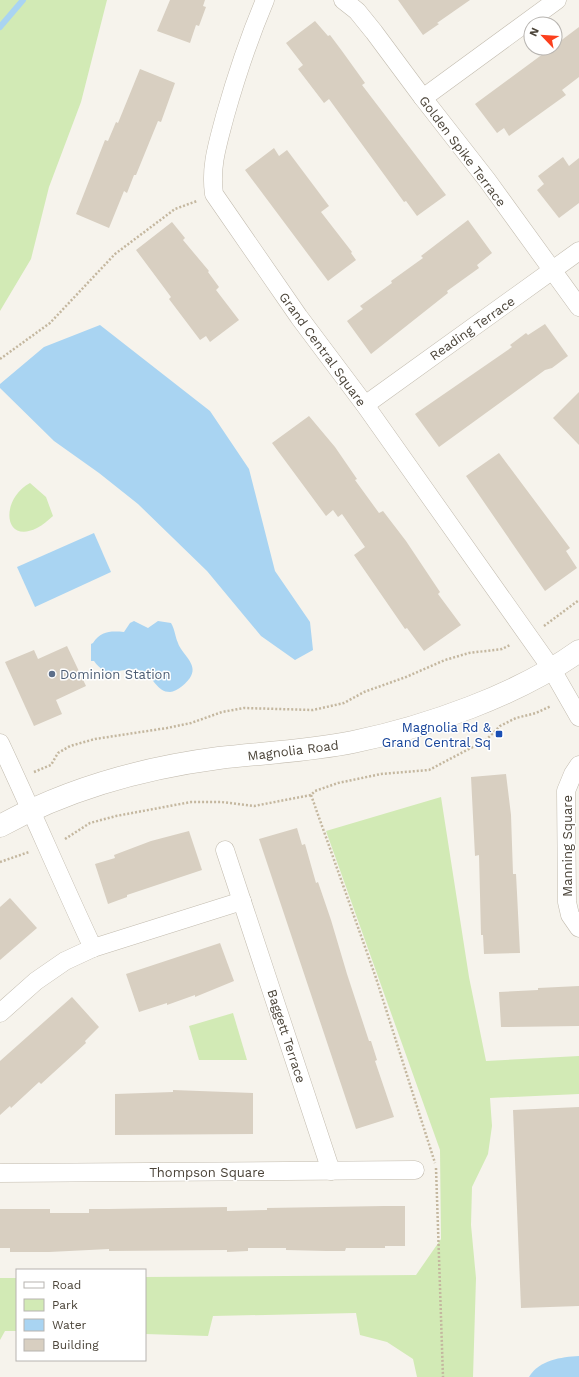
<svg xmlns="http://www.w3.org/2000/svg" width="579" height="1377" font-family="'Work Sans',sans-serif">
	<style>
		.green { fill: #d2eab5 }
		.water { fill: #a9d4f2 }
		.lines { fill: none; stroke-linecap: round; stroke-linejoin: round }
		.stream { stroke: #a9d4f2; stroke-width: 6 }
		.building { fill: #d8cfc1 }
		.minor-casing { stroke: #c2bbae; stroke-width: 19 }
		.tertiary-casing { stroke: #c2bbae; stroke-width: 23 }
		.path { stroke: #c4b79f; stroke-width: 2.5; stroke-dasharray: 2 2; stroke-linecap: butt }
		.minor { stroke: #fff; stroke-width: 18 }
		.tertiary { stroke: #fff; stroke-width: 22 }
		.service-dot { fill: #5c6f8a; stroke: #fff; stroke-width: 1.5 }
		.transit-dot { fill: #1a4fb4; stroke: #fff; stroke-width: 1.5 }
		.labels { text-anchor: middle; stroke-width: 3; stroke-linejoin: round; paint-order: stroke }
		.street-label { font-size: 13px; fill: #4b4439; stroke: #fff }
		.service-label { font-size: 13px; fill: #4e5e75; stroke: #fff; text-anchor: start }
		.transit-label { font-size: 13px; fill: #164399; stroke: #fff; text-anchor: end }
	</style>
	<rect width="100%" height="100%" fill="#f6f3ec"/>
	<g class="green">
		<polygon points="0,0 107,0 81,102 49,187 31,259 0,311"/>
		<path d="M30 483 46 497 53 516C48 520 43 525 37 528 3 545 0 499 30 483Z"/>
		<polygon points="441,797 469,977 486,1061 579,1056 579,1094 490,1098 492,1126 488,1154 472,1187 471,1225 476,1278 473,1377 417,1377 413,1359 387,1342 360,1335 356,1313 213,1316 208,1336 145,1334 145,1277 416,1275 441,1239 440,1150 326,831"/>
		<polygon points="233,1013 247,1060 199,1060 189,1026"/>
		<polygon points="0,1278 17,1278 17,1331 5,1331 0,1340"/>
	</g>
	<g class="water">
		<polygon points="100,325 210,411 249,469 275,571 310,622 313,650 295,660 261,636 207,571 138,504 99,473 54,441 0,388 0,384 44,347"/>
		<polygon points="94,533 111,572 35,607 17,567"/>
		<path d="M134 621 148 628 158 621 171 623C175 630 175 636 178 643 181 653 198 664 191 676 188 682 177 692 170 692 157 692 154 678 144 672 124 662 110 684 94 661H91V644L93 643C101 631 110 631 124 632L130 623Z"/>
		<path d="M579 1356V1377H529C539 1360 561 1357 579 1356Z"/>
	</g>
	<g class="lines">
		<polyline class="stream" points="0,27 23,0"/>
	</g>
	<g class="building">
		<polygon points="170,0 205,0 203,6 206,7 199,26 196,25 190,43 157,31"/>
		<polygon points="398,0 470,0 437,23 439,24 423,35"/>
		<polygon points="315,21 328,36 330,35 342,51 365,83 362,85 446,195 417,216 406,201 404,202 329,99 324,103 298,69 303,65 286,43"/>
		<polygon points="579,27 579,77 562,90 566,95 509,136 504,128 497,133 475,104 551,48 555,48 555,45"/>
		<polygon points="140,69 175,83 161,122 158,121 136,175 134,175 127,193 124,191 109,228 76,214 105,140 108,141 116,122 118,123"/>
		<polygon points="274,148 279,156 287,150 329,206 321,212 352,252 351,253 356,260 328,281 245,170"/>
		<polygon points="563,157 569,166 579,158 579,203 559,218 537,190 544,184 538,176"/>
		<polygon points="468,220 492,253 477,265 479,268 447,291 448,293 371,354 347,321 363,309 360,306 392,283 391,281 423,258 421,256"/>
		<polygon points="172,222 185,238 183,240 209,271 208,272 219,287 216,290 239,320 210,342 206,336 200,340 169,299 171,297 136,250"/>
		<polygon points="545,324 568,356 552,368 545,370 439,447 415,414 512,347 510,345 526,333 528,335"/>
		<polygon points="579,392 579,445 553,418"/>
		<polygon points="309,416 335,447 357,479 355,480 379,513 383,511 406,541 440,592 438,594 461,625 424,651 407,628 405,629 354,555 365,547 342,514 338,517 333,510 326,516 272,443"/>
		<polygon points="499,453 570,548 566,551 577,568 545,591 466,476"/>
		<polygon points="67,646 86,686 56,700 62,714 34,726 5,662 34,650 38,659"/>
		<polygon points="506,774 511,815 513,874 516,874 517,893 520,953 484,954 483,935 481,935 479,855 475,856 471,777"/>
		<polygon points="297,828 302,845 305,844 316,883 318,882 331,920 347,974 369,1041 371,1041 377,1060 375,1061 394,1117 356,1129 259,839"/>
		<polygon points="189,831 202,870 127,895 127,897 108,904 95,864 115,858 114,855 151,841"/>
		<polygon points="10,898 37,928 0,960 0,907"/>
		<polygon points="220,943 234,981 195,997 195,995 167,1005 167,1003 139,1012 126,974"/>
		<polygon points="579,986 579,1026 501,1027 499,992 538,990 538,988"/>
		<polygon points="72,997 99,1027 85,1041 86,1043 41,1084 39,1082 11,1108 10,1106 0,1115 0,1061"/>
		<polygon points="173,1090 253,1093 253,1134 115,1135 115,1094 173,1092"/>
		<polygon points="579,1107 579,1306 521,1308 513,1110"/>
		<polygon points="384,1206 405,1206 405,1246 385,1246 385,1248 346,1248 345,1251 326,1251 286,1250 286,1248 248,1248 248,1251 227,1252 227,1250 109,1251 109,1249 49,1252 10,1252 10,1248 0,1248 0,1209 50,1209 50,1213 89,1213 89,1209 109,1209 227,1207 227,1211 267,1210 267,1208"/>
	</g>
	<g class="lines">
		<defs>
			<g id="minor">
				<path d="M265 0C249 38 236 77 225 116 218 143 210 166 214 194L299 317 365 405 551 668 579 717"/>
				<polyline points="343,0 357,11 374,32 423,98 487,180 579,307"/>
				<polyline points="423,98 557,0"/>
				<polyline points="365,405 579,251"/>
				<path d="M0 743C32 811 61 880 93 948"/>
				<polyline points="579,765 573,774 566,791 567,902 570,915 579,928"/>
				<polyline points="225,850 331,1171"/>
				<polyline points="0,1013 36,981 65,961 93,948 242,901"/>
				<polyline points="0,1173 415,1170"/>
			</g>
			<path id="tertiary" d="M0 826C67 789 143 768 219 758 263 753 308 751 353 742 426 727 518 695 579 651"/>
		</defs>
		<use href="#minor" class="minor-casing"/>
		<use href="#tertiary" class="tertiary-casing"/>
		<g class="path">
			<polyline points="0,359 50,323 115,254 175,209 197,201"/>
			<polyline points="544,626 579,600"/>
			<polyline points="34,772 51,765 58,753 70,746 95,739 167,728 191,723 222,712 244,708 313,710 344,703 364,692 406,677 445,660 469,653 502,649 510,645"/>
			<polyline points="311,795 376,978 435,1163"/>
			<polyline points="65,839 90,823 116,816 191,802 221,802 254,806 311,795 315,791 338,783 381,774 429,770 486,740 500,726 516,718 536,713 551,706"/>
			<polyline points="0,862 29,852"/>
			<polyline points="436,1168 443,1377"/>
		</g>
		<use href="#minor" class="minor"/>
		<use href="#tertiary" class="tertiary"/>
	</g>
	<circle class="service-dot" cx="52" cy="674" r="4"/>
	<rect class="transit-dot" x="495" y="730" width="8" height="8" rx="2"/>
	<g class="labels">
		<g class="street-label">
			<text transform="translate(463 151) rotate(53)" y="5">Golden Spike Terrace</text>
			<text transform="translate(472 328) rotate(-35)" y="5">Reading Terrace</text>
			<text transform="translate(323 349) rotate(54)" y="5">Grand Central Square</text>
			<text transform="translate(293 750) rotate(-7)" y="5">Magnolia Road</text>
			<text transform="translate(567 846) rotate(-90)" y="5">Manning Square</text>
			<text transform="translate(287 1036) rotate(72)" y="5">Baggett Terrace</text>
			<text x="207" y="1177">Thompson Square</text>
		</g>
		<g class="service-label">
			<text x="60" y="679">Dominion Station</text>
		</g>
		<g class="transit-label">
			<text x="491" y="732">Magnolia Rd &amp;<tspan x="491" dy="15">Grand Central Sq</tspan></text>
		</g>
	</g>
	<rect x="16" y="1269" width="130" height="92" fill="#ffffff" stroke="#b7b4b0"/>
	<rect x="24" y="1282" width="20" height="6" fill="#ffffff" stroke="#b7b4b0"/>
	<text x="52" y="1289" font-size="12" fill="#4b4439">Road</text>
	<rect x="24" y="1299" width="20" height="12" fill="#d2eab5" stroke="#b7b4b0"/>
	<text x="52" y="1309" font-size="12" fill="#4b4439">Park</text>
	<rect x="24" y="1319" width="20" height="12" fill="#a9d4f2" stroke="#b7b4b0"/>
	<text x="52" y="1329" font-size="12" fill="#4b4439">Water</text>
	<rect x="24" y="1339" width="20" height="12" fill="#d8cfc1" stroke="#b7b4b0"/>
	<text x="52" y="1349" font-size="12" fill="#4b4439">Building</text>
	<g transform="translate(543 36) rotate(295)"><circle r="19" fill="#ffffff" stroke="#b7b4b0"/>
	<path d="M0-3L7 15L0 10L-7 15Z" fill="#fc3f1d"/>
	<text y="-6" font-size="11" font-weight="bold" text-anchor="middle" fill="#4b4439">N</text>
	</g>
</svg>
